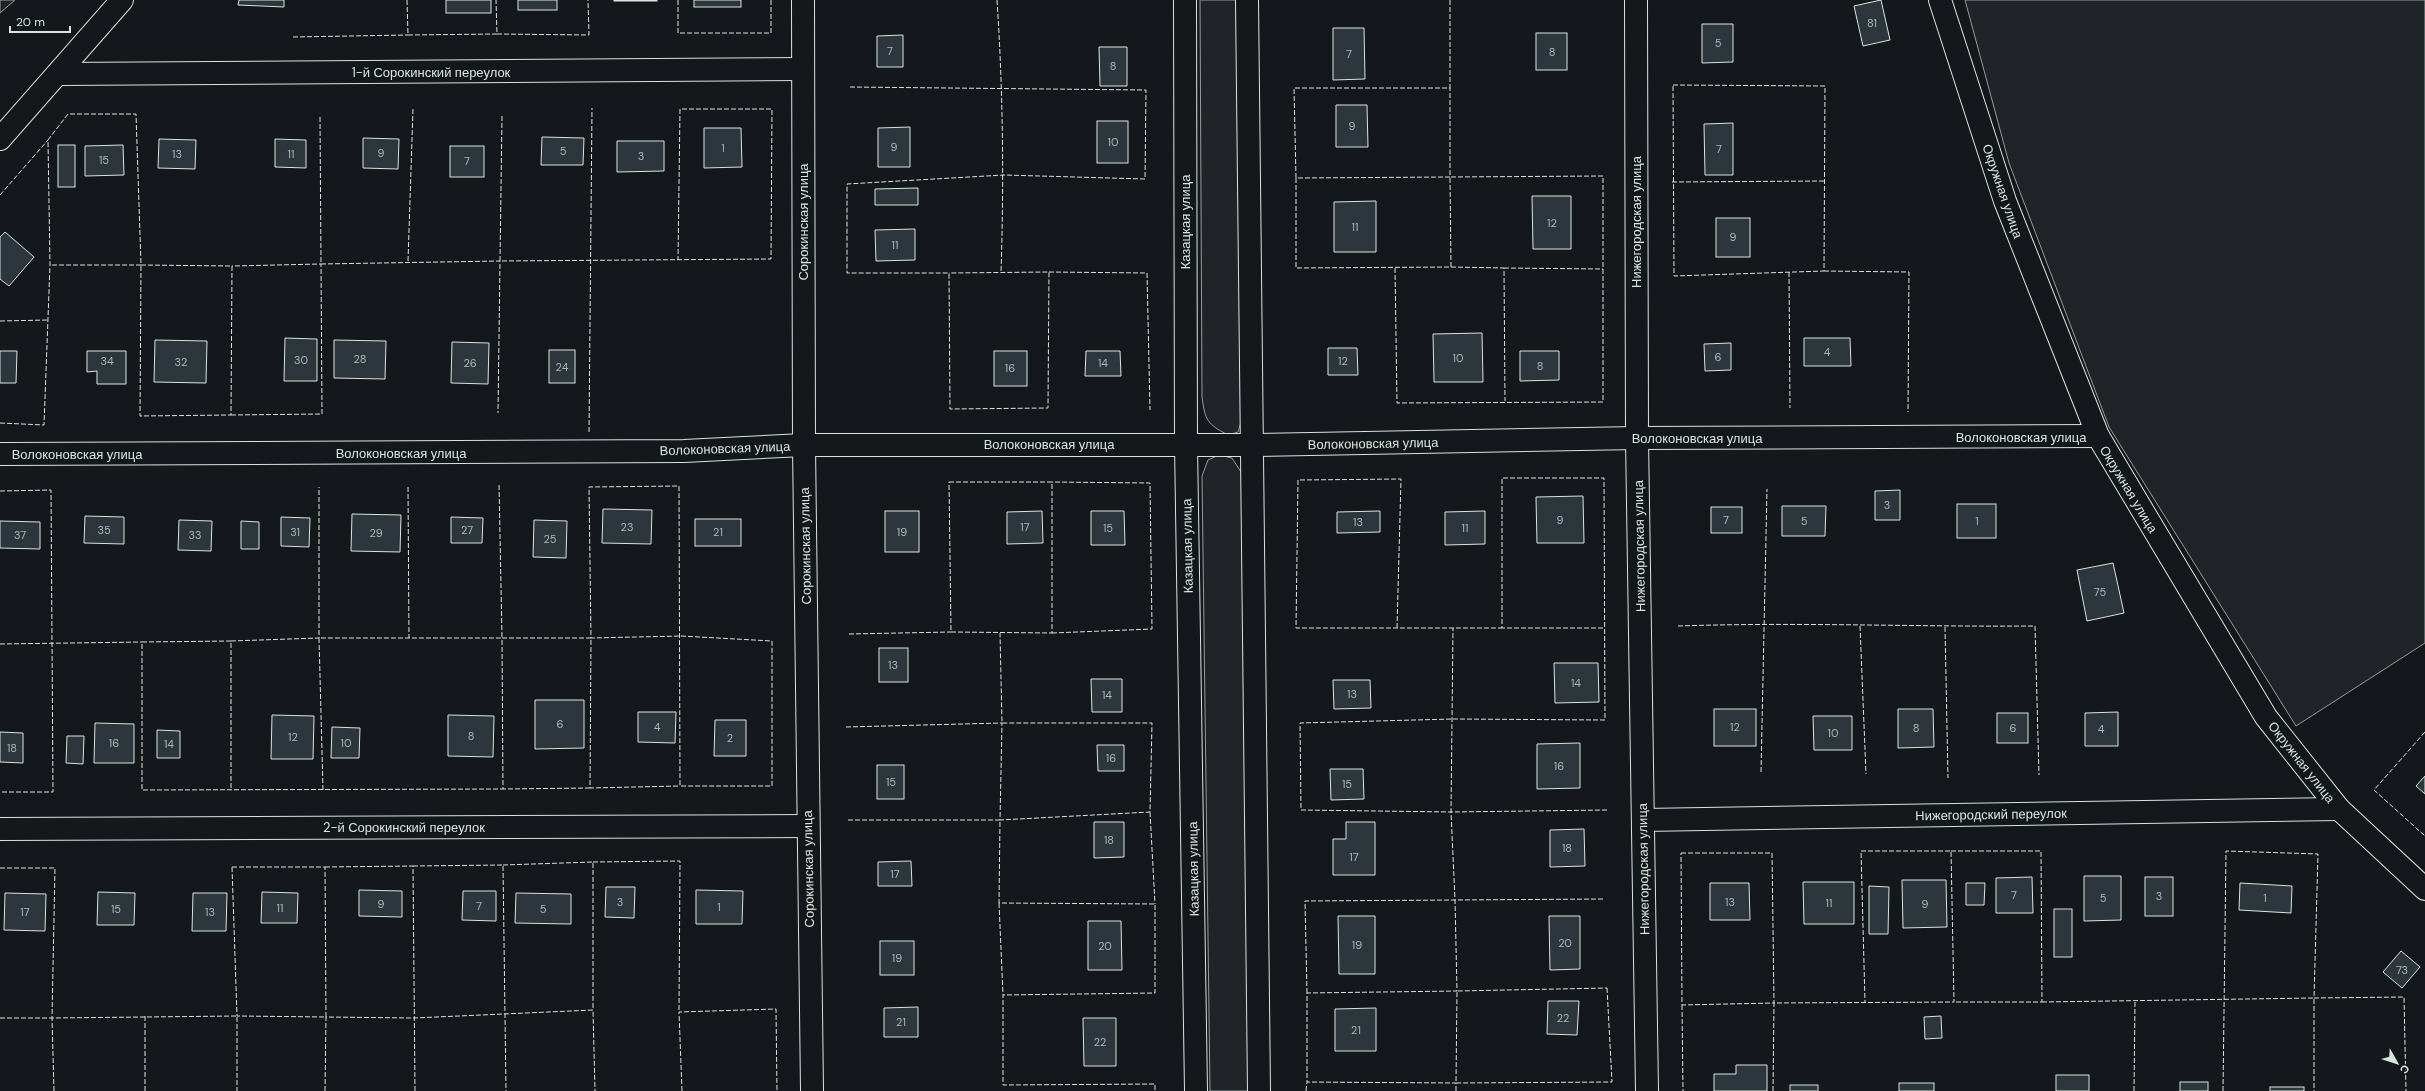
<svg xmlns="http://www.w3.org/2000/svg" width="2425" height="1091" font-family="'DM Sans',sans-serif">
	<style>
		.green { fill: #202428; stroke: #939e99 }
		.building { fill: #2c363c; stroke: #d8e6dc }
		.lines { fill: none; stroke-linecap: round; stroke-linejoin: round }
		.minor-casing { stroke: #d8e6dc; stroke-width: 24 }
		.minor { stroke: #14181c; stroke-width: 22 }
		.fence { stroke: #d8e6dc; stroke-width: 1; stroke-dasharray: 5 2; stroke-linecap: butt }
		.labels { text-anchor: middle; stroke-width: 3; stroke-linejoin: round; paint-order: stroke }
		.number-label { font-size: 11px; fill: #adbab4 }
		.street-label { font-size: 13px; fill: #d8e6dc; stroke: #14181c }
	</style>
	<rect width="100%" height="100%" fill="#14181c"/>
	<g class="green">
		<polygon points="0,0 15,0 0,13"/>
		<path d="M1200 0H1239L1244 412 1238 432 1228 435C1207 424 1205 420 1202 397Z"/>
		<polygon points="1965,0 2425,0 2425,643 2296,726 2109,427 2009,163"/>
		<polygon points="1219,455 1232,458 1243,475 1252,1091 1210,1091 1202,476 1208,460"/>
	</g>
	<g class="building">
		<polygon points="239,0 284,0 284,7 238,5"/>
		<rect x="446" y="0" width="45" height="13"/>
		<rect x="518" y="0" width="39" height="10"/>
		<rect x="614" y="0" width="43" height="1"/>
		<rect x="694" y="0" width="47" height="7"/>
		<polygon points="1881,0 1890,40 1863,46 1854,6"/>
		<polygon points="1702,24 1733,24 1733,62 1702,63"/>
		<polygon points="1333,28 1364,28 1365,79 1333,80"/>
		<rect x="1536" y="33" width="31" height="37"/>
		<polygon points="903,35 903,67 877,67 877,36"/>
		<polygon points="1099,47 1127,47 1127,86 1100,86"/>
		<polygon points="1336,105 1367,105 1368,147 1336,147"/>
		<rect x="1097" y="121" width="31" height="42"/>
		<polygon points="1733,123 1733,175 1705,175 1704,124"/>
		<polygon points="910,127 910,167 878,167 878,128"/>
		<polygon points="704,128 741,128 742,167 704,168"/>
		<polygon points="542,137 584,138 583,165 541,165"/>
		<polygon points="363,138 399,139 398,169 363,168"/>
		<polygon points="159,139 196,140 195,169 158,168"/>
		<polygon points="275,139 306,140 306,168 275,167"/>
		<polygon points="617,141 664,141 664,171 617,172"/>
		<rect x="58" y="145" width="17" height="42"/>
		<polygon points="123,145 124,175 85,176 85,146"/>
		<rect x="450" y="146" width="34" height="31"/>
		<polygon points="918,188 918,205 875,205 875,189"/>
		<polygon points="1532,196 1571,196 1571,249 1533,249"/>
		<polygon points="1376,201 1376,252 1334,252 1334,202"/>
		<rect x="1716" y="218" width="34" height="39"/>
		<polygon points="915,229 915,260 876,261 875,230"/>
		<polygon points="5,232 34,257 9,286 0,279 0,237"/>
		<polygon points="1482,333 1483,382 1434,382 1433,334"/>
		<polygon points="285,338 317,339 317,381 284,381"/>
		<polygon points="1804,338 1850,338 1851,366 1804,366"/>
		<polygon points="155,340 207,341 206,383 154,382"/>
		<polygon points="334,340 386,341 385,379 334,378"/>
		<polygon points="452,342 489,343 488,384 451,383"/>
		<polygon points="1731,343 1731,370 1705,371 1704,344"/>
		<polygon points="1328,348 1357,348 1358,375 1328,375"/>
		<rect x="549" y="350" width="26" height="33"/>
		<polygon points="0,351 17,351 16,383 0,383"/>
		<polygon points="87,351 126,351 126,384 97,384 97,371 87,372"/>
		<rect x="994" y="351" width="33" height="35"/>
		<polygon points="1086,351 1120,351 1121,376 1085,376"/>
		<polygon points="1520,351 1559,351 1559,380 1520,381"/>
		<polygon points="1900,490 1900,520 1875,520 1875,491"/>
		<polygon points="1583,496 1584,543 1537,543 1536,497"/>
		<rect x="1957" y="504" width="39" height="34"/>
		<polygon points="1782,506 1826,506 1825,536 1782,536"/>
		<rect x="1711" y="507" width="31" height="26"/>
		<polygon points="603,509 652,510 651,544 602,543"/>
		<rect x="885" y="511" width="34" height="41"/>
		<polygon points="1042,511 1043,543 1007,544 1007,512"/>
		<polygon points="1091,511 1124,511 1125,545 1091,545"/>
		<polygon points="1380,511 1380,532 1337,533 1337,512"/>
		<polygon points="1485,511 1485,544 1445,545 1445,512"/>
		<polygon points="352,514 401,515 400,552 351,551"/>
		<polygon points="85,516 124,517 124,544 84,543"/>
		<polygon points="281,517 310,518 309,547 281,546"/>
		<polygon points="451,517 483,518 482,543 451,543"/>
		<rect x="695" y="519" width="46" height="27"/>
		<polygon points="179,520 212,521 211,551 178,550"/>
		<polygon points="534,520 567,521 566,558 533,557"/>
		<polygon points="0,521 40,522 40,549 0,548"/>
		<polygon points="241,521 259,522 259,549 241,549"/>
		<polygon points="2113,563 2124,613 2087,621 2077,570"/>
		<rect x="879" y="648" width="29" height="34"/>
		<polygon points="1554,663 1598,663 1599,702 1555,703"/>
		<polygon points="1091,679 1122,679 1122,712 1092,712"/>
		<polygon points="1333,680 1370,680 1371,708 1334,709"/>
		<polygon points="535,700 584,700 584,748 535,749"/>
		<rect x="1714" y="709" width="42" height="37"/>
		<polygon points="1898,709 1933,709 1934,747 1898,748"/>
		<polygon points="638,712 676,712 675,743 638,742"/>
		<polygon points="2118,712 2118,746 2085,746 2085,713"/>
		<rect x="1997" y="713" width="31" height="30"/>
		<polygon points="272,715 314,716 313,759 271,759"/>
		<polygon points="448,715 494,716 493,757 448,756"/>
		<polygon points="1813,716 1852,716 1852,750 1814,750"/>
		<polygon points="715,720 746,720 746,756 714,756"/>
		<polygon points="95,723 134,724 134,763 94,763"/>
		<polygon points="332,727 360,728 359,758 331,758"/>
		<polygon points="157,730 180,731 180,758 157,758"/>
		<polygon points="0,732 23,733 23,763 0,762"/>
		<polygon points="67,736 84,736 83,764 66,763"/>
		<polygon points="1580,743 1580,788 1537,789 1537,744"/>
		<polygon points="1097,745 1124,745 1124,771 1098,771"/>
		<rect x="877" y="765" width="27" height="34"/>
		<polygon points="1330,769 1363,769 1364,799 1331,800"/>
		<polygon points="2425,776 2425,794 2416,786"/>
		<polygon points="1094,822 1124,822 1124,857 1094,858"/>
		<polygon points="1346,822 1375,822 1375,875 1333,875 1333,839 1346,839"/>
		<polygon points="1584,829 1585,866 1550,867 1550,830"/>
		<polygon points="911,861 912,886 878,886 878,862"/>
		<polygon points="2084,876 2121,876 2121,920 2084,921"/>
		<polygon points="2032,877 2033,913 1996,913 1996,878"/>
		<rect x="2145" y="877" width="28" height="39"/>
		<polygon points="1902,880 1946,880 1947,927 1903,928"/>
		<polygon points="1803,882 1854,882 1854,924 1804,924"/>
		<polygon points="1710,883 1749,883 1750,920 1710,920"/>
		<polygon points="1966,883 1985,883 1984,905 1966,905"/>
		<polygon points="2240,883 2292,886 2291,913 2239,910"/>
		<polygon points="1869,886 1889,887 1888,934 1869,934"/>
		<polygon points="606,887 635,887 634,918 605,917"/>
		<polygon points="359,890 402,891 402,917 359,916"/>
		<polygon points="696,890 743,891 742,924 696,924"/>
		<polygon points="463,891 496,891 496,921 462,920"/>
		<polygon points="98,892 135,893 134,925 97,925"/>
		<polygon points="262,892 298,893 297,923 261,923"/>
		<polygon points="5,893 46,894 45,931 4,930"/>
		<polygon points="193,893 227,893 226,931 192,931"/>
		<polygon points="516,893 571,894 571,924 515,923"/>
		<rect x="2054" y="909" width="18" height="48"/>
		<polygon points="1338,916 1375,916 1375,974 1339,974"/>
		<polygon points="1549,916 1580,916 1580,969 1550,970"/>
		<polygon points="1088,921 1121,921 1122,970 1088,970"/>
		<rect x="880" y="941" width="34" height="34"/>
		<polygon points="2401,951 2420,967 2402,988 2383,972"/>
		<polygon points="1548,1001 1579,1001 1577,1035 1547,1034"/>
		<polygon points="918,1007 918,1037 884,1037 884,1008"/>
		<polygon points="1376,1008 1376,1051 1335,1051 1335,1009"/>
		<polygon points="1941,1016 1942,1038 1925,1039 1924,1017"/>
		<polygon points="1083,1018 1116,1018 1116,1066 1084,1066"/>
		<polygon points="1736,1065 1767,1065 1767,1091 1714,1091 1714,1074 1736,1074"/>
		<rect x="2056" y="1075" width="33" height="16"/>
		<rect x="2180" y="1082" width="28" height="9"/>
		<rect x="1899" y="1083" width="35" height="8"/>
		<rect x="1790" y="1085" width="28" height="6"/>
		<rect x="2270" y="1087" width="34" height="4"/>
	</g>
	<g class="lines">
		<defs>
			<g id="minor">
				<polyline points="803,0 804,445 812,1091"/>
				<polyline points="1185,0 1186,444 1196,1091"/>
				<polyline points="1247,0 1259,1091"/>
				<polyline points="1636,0 1637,438 1647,1091"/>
				<polyline points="1940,0 2005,201 2098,436 2266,717 2339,809 2425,889"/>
				<polyline points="59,74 803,69"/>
				<polyline points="0,139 122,0"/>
				<polyline points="0,454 684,451 804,445 1253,445 1637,438 2098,436"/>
				<polyline points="1643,820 2339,809"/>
				<polyline points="0,829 808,826"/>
			</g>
		</defs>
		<use href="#minor" class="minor-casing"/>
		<use href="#minor" class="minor"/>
		<g class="fence">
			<polyline points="407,0 408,35 497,34 496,0"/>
			<polyline points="678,0 678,33 771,33 771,0"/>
			<path d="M997 0C1003 91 1004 181 1001 272"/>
			<polyline points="497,34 589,35 588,0"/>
			<polyline points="293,37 408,35"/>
			<polygon points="1673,85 1825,86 1824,271 1674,276"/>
			<polyline points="850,87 1146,90 1145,179 1004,175 847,184 847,273 949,273 950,409 1048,408 1049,272 949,273"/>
			<polyline points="502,116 500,261 771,259 772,109 680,109 678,260"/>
			<polyline points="320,117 321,264 500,261 498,413"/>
			<polyline points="1296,178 1294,88 1450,88 1450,0"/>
			<polyline points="1672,182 1824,181"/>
			<polyline points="0,195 48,140"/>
			<polyline points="408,261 413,109"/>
			<polygon points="141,265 232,266 231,415 140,416"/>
			<polyline points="1451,267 1504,268 1505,401"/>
			<polyline points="1395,268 1397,403 1603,402 1603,176 1450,177 1451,267 1296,268 1296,178 1450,177 1450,88"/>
			<polyline points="1504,268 1603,269"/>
			<polyline points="1824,271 1909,272 1908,412"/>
			<polyline points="1049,272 1147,273 1150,410"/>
			<polyline points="1789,272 1790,408"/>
			<polyline points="0,321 48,320"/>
			<polyline points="231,415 322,414 321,264 232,266"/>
			<polyline points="0,423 44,425 50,265 48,140 68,114 136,114 141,265 50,265"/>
			<polyline points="589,432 592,108"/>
			<polygon points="949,482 1052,482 1052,633 951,632"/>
			<polyline points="408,487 409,638"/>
			<polyline points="0,491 51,490 53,792 0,792"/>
			<path d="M1678 626C1797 622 1916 627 2035 626L2039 775"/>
			<polyline points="1860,626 1866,774"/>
			<polyline points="1945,627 1948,778"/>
			<polyline points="1397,628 1401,479 1298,480 1296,628 1502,628"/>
			<polyline points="1603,628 1502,628 1502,478 1604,478 1605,720 1453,719 1300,723 1301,810 1451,812 1608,810"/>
			<polyline points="1052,633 1152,629 1150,483 1052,482"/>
			<polyline points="849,634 951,632"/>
			<polyline points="681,636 772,641 772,786 680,786 679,486 589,487 591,638 681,636"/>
			<polyline points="231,641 142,642 142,790 503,789"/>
			<polyline points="0,644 142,642"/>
			<polyline points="846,727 1002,723 1000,820 1150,812 1152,723 1002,723 1000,633"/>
			<polyline points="2425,732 2374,790 2425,836"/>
			<polyline points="1761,772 1767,489"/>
			<polyline points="231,788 231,641 319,638 319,487"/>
			<polyline points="590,788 503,789 502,638 591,638 590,788 680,786"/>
			<polyline points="323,790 319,638 502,638 499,484"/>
			<polyline points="1150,812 1155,904"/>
			<polyline points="848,820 1000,820 999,903 1155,904 1155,993 1003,995 1003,1085 1155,1084 1155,1091"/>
			<polyline points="1951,851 2041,851 2042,1002 1954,1002"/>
			<polygon points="1681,853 1772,853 1774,1003 1682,1005"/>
			<polyline points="593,862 680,861 679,1012"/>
			<polyline points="503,865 593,862 593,1010"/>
			<polyline points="413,866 503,865 506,1091"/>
			<polygon points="232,867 325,867 326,1017 237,1016"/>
			<polyline points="325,867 413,866 415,1091"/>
			<polyline points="0,868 55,868 52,1018 0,1018"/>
			<polyline points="999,903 1003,995"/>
			<polygon points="1607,988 1612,1082 1456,1083 1457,991"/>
			<polyline points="1307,993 1305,901 1455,900 1451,812 1453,628"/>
			<polyline points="2042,1002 2314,998 2314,1091"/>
			<polyline points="1682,1005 1683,1091"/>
			<polyline points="145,1016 145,1091"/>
			<polyline points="54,1091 52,1018 237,1016 237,1091"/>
			<polyline points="325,1091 326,1017 414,1018 593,1010 595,1091"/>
			<polyline points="682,1091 679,1012 776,1009 777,1091"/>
			<polyline points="1306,1091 1307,1082"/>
			<polyline points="1456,1091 1456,1083 1307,1082 1307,993 1457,991 1455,900 1603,899"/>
			<polyline points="1773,1091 1774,1003 1954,1002 1951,851 1861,851 1865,1002"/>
			<polyline points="2134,1091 2135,1001"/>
			<polyline points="2223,1091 2226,851 2318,854 2314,998 2404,997 2406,1091"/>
		</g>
	</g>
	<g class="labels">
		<g class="number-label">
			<text x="1872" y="27">81</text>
			<text x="1718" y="47">5</text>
			<text x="890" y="55">7</text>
			<text x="1552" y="56">8</text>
			<text x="1349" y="58">7</text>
			<text x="1113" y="70">8</text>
			<text x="1352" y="130">9</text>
			<text x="1113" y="146">10</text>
			<text x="894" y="151">9</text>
			<text x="723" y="152">1</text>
			<text x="1719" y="153">7</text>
			<text x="563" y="155">5</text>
			<text x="381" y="157">9</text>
			<text x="177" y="158">13</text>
			<text x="291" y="158">11</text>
			<text x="641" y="160">3</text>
			<text x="104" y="164">15</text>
			<text x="467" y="165">7</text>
			<text x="1552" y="227">12</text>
			<text x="1355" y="231">11</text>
			<text x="1733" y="241">9</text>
			<text x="895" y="249">11</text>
			<text x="1827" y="356">4</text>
			<text x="1718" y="361">6</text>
			<text x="1458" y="362">10</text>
			<text x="360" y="363">28</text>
			<text x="301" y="364">30</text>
			<text x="107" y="365">34</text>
			<text x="1343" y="365">12</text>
			<text x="181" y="366">32</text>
			<text x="470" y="367">26</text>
			<text x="1103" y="367">14</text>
			<text x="1540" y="370">8</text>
			<text x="562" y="371">24</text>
			<text x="1010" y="372">16</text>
			<text x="1887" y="509">3</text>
			<text x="1560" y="524">9</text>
			<text x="1726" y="524">7</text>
			<text x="1804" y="525">5</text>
			<text x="1977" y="525">1</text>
			<text x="1358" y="526">13</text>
			<text x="627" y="531">23</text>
			<text x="1025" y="531">17</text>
			<text x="1108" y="532">15</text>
			<text x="1465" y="532">11</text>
			<text x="104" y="534">35</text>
			<text x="467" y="534">27</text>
			<text x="295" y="536">31</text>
			<text x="718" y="536">21</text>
			<text x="902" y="536">19</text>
			<text x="376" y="537">29</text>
			<text x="20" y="539">37</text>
			<text x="195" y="539">33</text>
			<text x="550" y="543">25</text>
			<text x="2100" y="596">75</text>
			<text x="893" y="669">13</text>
			<text x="1576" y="687">14</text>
			<text x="1352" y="698">13</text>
			<text x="1107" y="699">14</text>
			<text x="560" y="728">6</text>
			<text x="657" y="731">4</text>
			<text x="1735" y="731">12</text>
			<text x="1916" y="732">8</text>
			<text x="2013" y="732">6</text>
			<text x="2101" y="733">4</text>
			<text x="1833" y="737">10</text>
			<text x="471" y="740">8</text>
			<text x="293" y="741">12</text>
			<text x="730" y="742">2</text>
			<text x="114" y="747">16</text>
			<text x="346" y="747">10</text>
			<text x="169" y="748">14</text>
			<text x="12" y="752">18</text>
			<text x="1111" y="762">16</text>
			<text x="1559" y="770">16</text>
			<text x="891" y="786">15</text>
			<text x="1347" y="788">15</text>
			<text x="1109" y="844">18</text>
			<text x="1567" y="852">18</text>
			<text x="1354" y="861">17</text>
			<text x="895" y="878">17</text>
			<text x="2014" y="899">7</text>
			<text x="2159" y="900">3</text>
			<text x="2103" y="902">5</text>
			<text x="2265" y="902">1</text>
			<text x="620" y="906">3</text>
			<text x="1730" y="906">13</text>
			<text x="1829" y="907">11</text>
			<text x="381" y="908">9</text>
			<text x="1925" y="908">9</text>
			<text x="479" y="910">7</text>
			<text x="719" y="911">1</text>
			<text x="280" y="912">11</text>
			<text x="116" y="913">15</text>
			<text x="543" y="913">5</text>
			<text x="25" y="916">17</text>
			<text x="210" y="916">13</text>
			<text x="1565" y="947">20</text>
			<text x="1357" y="949">19</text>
			<text x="1105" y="950">20</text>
			<text x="897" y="962">19</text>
			<text x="2402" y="974">73</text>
			<text x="1563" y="1022">22</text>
			<text x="901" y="1026">21</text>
			<text x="1356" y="1034">21</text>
			<text x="1100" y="1046">22</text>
		</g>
		<g class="street-label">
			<text x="431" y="77">1-й Сорокинский переулок</text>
			<text transform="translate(2003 191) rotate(71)" y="5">Окружная улица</text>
			<text transform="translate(803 222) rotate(-90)" y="5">Сорокинская улица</text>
			<text transform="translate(1185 222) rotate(-90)" y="5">Казацкая улица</text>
			<text transform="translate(1636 222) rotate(-90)" y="5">Нижегородская улица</text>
			<text x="2021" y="442">Волоконовская улица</text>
			<text x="1697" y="443">Волоконовская улица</text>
			<text transform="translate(1373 443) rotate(-1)" y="5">Волоконовская улица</text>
			<text x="1049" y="449">Волоконовская улица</text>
			<text transform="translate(725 448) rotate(-2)" y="5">Волоконовская улица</text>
			<text x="401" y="458">Волоконовская улица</text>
			<text x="77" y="459">Волоконовская улица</text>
			<text transform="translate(2129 489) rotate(59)" y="5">Окружная улица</text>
			<text transform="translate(805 546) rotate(-91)" y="5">Сорокинская улица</text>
			<text transform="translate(1187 546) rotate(-91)" y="5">Казацкая улица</text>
			<text transform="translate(1639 546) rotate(-91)" y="5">Нижегородская улица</text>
			<text transform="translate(2302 762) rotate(52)" y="5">Окружная улица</text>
			<text transform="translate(1991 814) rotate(-1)" y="5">Нижегородский переулок</text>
			<text x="404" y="832">2-й Сорокинский переулок</text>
			<text transform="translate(808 869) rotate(-91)" y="5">Сорокинская улица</text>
			<text transform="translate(1193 869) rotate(-91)" y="5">Казацкая улица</text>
			<text transform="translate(1643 869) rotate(-91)" y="5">Нижегородская улица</text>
		</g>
	</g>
	<g transform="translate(2397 1063) rotate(129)" stroke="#14181c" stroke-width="3" paint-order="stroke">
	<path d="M0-3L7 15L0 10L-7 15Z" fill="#d8e6dc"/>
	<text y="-6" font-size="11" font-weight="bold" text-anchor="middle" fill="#d8e6dc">С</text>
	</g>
	<path d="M10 26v6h60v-6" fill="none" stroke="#d8e6dc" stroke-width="2"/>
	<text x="16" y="26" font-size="12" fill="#d8e6dc" stroke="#14181c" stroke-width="3" paint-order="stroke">20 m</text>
</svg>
